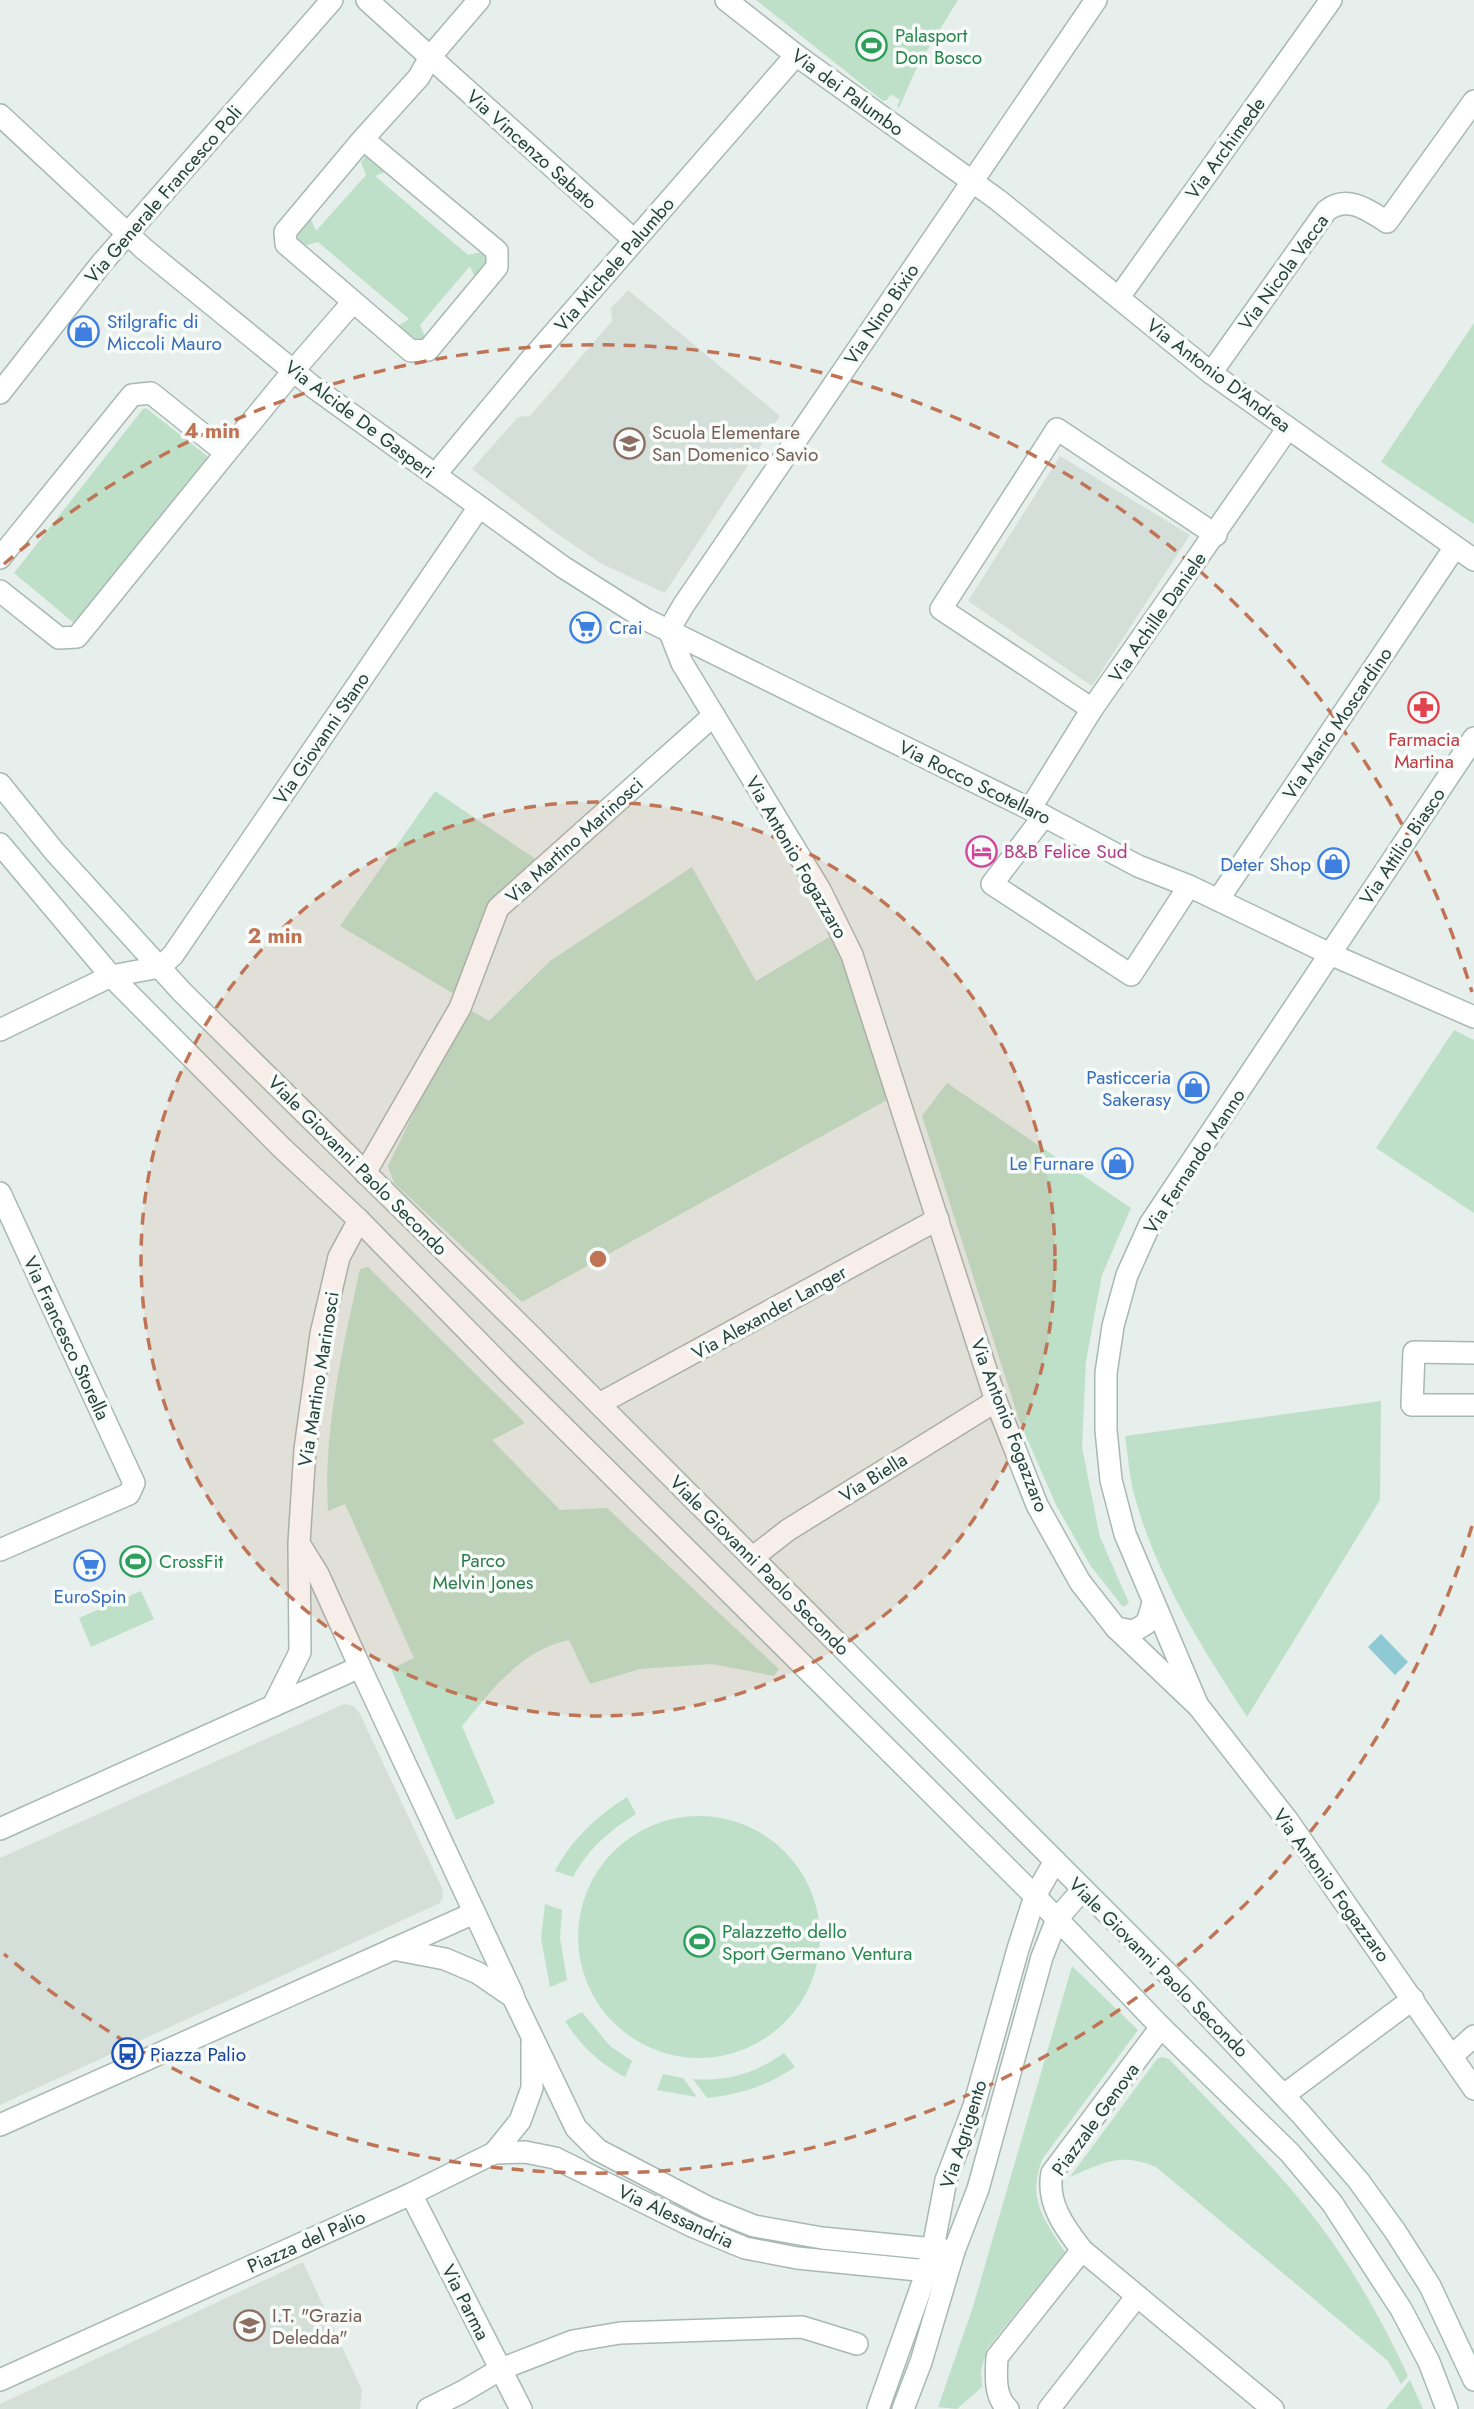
<svg xmlns="http://www.w3.org/2000/svg" width="1474" height="2409" font-family="Jost,sans-serif">
	<style>
		.built { fill: #d4dfda }
		.green { fill: #bfe0c8 }
		.water { fill: #8ec9d4 }
		.lines { fill: none; stroke-linecap: round; stroke-linejoin: round }
		.minor-casing { stroke: #a8b8b2; stroke-width: 24 }
		.tertiary-casing { stroke: #a8b8b2; stroke-width: 24 }
		.secondary-casing { stroke: #a4bbb3; stroke-width: 24 }
		.minor { stroke: #fff; stroke-width: 21 }
		.tertiary { stroke: #fff; stroke-width: 21 }
		.secondary { stroke: #fff; stroke-width: 21 }
		.ring { fill: none; stroke: #c07456; stroke-width: 3.5; stroke-dasharray: 12 9 }
		.labels { text-anchor: middle; stroke-width: 7; stroke-linejoin: round; paint-order: stroke }
		.leisure-label { font-size: 19px; fill: #27864d; stroke: #f7fbf9; text-anchor: start }
		.street-label { font-size: 19px; fill: #24423a; stroke: #f7fbf9 }
		.shop-label { font-size: 19px; fill: #366cbe; stroke: #f7fbf9; text-anchor: end }
		.education-label { font-size: 19px; fill: #785e54; stroke: #f7fbf9; text-anchor: start }
		.health-label { font-size: 19px; fill: #be3a42; stroke: #f7fbf9 }
		.hotel-label { font-size: 19px; fill: #b23c85; stroke: #f7fbf9; text-anchor: start }
		.park-label { font-size: 19px; fill: #2d7a4b; stroke: #f7fbf9 }
		.transit-label { font-size: 19px; fill: #164399; stroke: #f7fbf9; text-anchor: start }
		.centre { fill: #c07456; stroke: #f7fbf9; stroke-width: 3.5 }
		.ring-label { font-size: 21px; text-anchor: middle; font-weight: bold; fill: #c07456; stroke: #f7fbf9; stroke-width: 7; stroke-linejoin: round; paint-order: stroke }
	</style>
	<rect width="100%" height="100%" fill="#e6efeb"/>
	<g class="built">
		<polygon points="628,290 780,416 665,593 602,564 556,533 472,469 518,417 530,416 612,321 611,308"/>
		<polygon points="1060,456 1190,535 1092,686 968,601"/>
		<polygon points="344,1704 354,1706 360,1714 442,1888 443,1897 440,1903 0,2105 0,1858"/>
		<polygon points="303,2262 362,2390 360,2409 0,2409 0,2404"/>
	</g>
	<g class="green">
		<polygon points="756,0 958,0 918,65 899,108 897,106 900,100 891,94 887,100 883,101"/>
		<polygon points="366,156 369,156 387,171 375,176 468,255 482,252 488,257 489,262 475,278 470,266 420,325 425,337 420,341 414,340 398,326 409,319 318,242 304,246 298,240 298,234 311,219 316,231 366,175 361,162"/>
		<polygon points="1474,323 1474,524 1381,462"/>
		<polygon points="146,408 207,456 208,460 77,624 74,623 14,573 143,409"/>
		<polygon points="435,791 537,860 494,900 454,994 340,926"/>
		<polygon points="692,867 756,981 831,936 854,992 887,1100 522,1302 394,1183 388,1166 426,1087 472,1011 489,1021 550,961"/>
		<polygon points="1454,1030 1474,1040 1474,1213 1376,1148"/>
		<polygon points="947,1083 1131,1208 1102,1275 1086,1361 1082,1447 1100,1537 1129,1603 1123,1607 1090,1565 1056,1505 1019,1420 922,1116"/>
		<path d="M368 1267 525 1423 492 1440 560 1510 607 1508 779 1669 774 1676 712 1664 640 1669 590 1684 569 1640C521 1650 492 1690 462 1726L495 1803 456 1820 391 1669 414 1658 345 1504 328 1511C323 1430 343 1347 360 1269Z"/>
		<path d="M1381 1401 1380 1500 1247 1717C1201 1646 1156 1576 1134 1494 1129 1475 1128 1455 1125 1436Z"/>
		<polygon points="141,1591 154,1619 91,1647 79,1618"/>
		<path d="M627 1797 636 1814C609 1831 588 1849 573 1877L555 1871C572 1839 597 1816 627 1797Z"/>
		<circle cx="699" cy="1937" r="121"/>
		<polygon points="545,1904 562,1910 560,1938 567,1980 550,1987 541,1939"/>
		<path d="M1072 1966 1138 2030 1043 2158C1026 2199 1044 2219 1065 2252L987 2349 981 2371 982 2387 957 2409 938 2407 972 2310Z"/>
		<path d="M582 2012 610 2046 632 2061 625 2077C599 2063 581 2046 565 2021Z"/>
		<path d="M784 2053 795 2067C767 2086 741 2094 707 2098L693 2079C728 2082 756 2073 784 2053Z"/>
		<path d="M1162 2057 1169 2059C1218 2111 1272 2163 1316 2220 1353 2268 1383 2322 1408 2376L1401 2384 1388 2361 1156 2167C1120 2152 1103 2163 1070 2177L1157 2059Z"/>
		<polygon points="663,2074 683,2078 697,2097 657,2090"/>
		<polygon points="1410,2380 1423,2409 1386,2409"/>
	</g>
	<polygon class="water" points="1381,1634 1408,1662 1395,1675 1368,1647"/>
	<g class="lines">
		<defs>
			<g id="minor">
				<polyline points="367,0 430,57 479,0"/>
				<polyline points="726,0 796,55 998,200 1211,373 1474,560"/>
				<polyline points="363,139 497,251 497,267 428,350 411,351 286,244 285,232 363,139 419,77 430,57 634,240"/>
				<polyline points="1119,297 1331,0"/>
				<path d="M1211 373 1326 211C1347 194 1368 210 1387 222L1474 101"/>
				<polyline points="0,393 101,264 332,0"/>
				<polyline points="226,453 294,370 353,302"/>
				<polyline points="435,475 528,363 796,55"/>
				<polyline points="0,558 132,395 151,393 226,453 77,637 59,638 0,591"/>
				<polyline points="669,630 683,606 1096,0"/>
				<polyline points="1092,709 941,609 1057,429 1216,535"/>
				<polyline points="1030,809 1092,709 1288,428"/>
				<polyline points="1044,816 992,884 1131,975 1189,886"/>
				<polyline points="1218,900 1455,547"/>
				<polyline points="0,1030 111,976 160,967 173,955 479,507"/>
				<polyline points="365,1173 460,1008 498,908 714,715"/>
				<polyline points="0,1193 134,1483 129,1494 0,1550"/>
				<polyline points="1474,1353 1414,1352 1412,1405 1474,1405"/>
				<polyline points="599,1404 938,1219"/>
				<polyline points="752,1558 788,1530 996,1401"/>
				<polyline points="1116,1628 1134,1631 1147,1623 1153,1603"/>
				<polyline points="360,1667 513,1995"/>
				<polyline points="273,1706 360,1667 318,1574 300,1545"/>
				<polyline points="1198,1706 1125,1534 1111,1480 1106,1430 1106,1373 1113,1326 1127,1275 1150,1224 1474,738"/>
				<polyline points="0,1829 273,1706 300,1652 299,1543 305,1449 321,1334 339,1257 359,1220"/>
				<polyline points="393,1949 445,1959 478,1973 513,1997 576,2128 598,2150 709,2208 754,2226 822,2238 954,2251"/>
				<path d="M1161 2027 1052 2173C1046 2203 1065 2228 1082 2250L1273 2409"/>
				<polyline points="1453,2055 1474,2036"/>
				<polyline points="1284,2095 1413,1999"/>
				<polyline points="0,2125 474,1913"/>
				<polyline points="494,2153 525,2152 555,2158 694,2227 745,2248 797,2258 938,2272"/>
				<polyline points="411,2194 521,2409"/>
				<polyline points="0,2380 411,2194 494,2153 520,2121 532,2088 532,2043"/>
				<polyline points="428,2409 462,2392 501,2369 573,2341 620,2333 802,2327 857,2344"/>
				<polyline points="878,2409 927,2271 933,2248 946,2180 974,2106 1018,1949 1035,1896 1055,1861"/>
				<polyline points="903,2409 921,2362 954,2251 978,2189 1042,1957 1057,1919 1083,1889"/>
				<path d="M1008 2409C994 2397 996 2374 997 2357L1082 2250"/>
				<polyline points="1049,2409 1137,2296"/>
			</g>
			<g id="tertiary">
				<polyline points="0,115 144,249 312,386 563,567 645,619 1044,816 1138,866 1189,886 1330,954 1474,1017"/>
				<polyline points="669,630 682,663 820,890 852,955 996,1401 1037,1505 1080,1582 1116,1628 1199,1707 1288,1821 1474,2089"/>
			</g>
			<g id="secondary">
				<polyline points="0,784 54,851 182,992 530,1335 1182,1988 1301,2114 1358,2180 1395,2231 1430,2286 1474,2380"/>
				<polyline points="0,844 111,976 281,1147 359,1220 509,1373 1035,1896 1161,2027 1290,2153 1332,2203 1401,2309 1429,2362 1447,2409"/>
			</g>
		</defs>
		<use href="#minor" class="minor-casing"/>
		<use href="#tertiary" class="tertiary-casing"/>
		<use href="#secondary" class="secondary-casing"/>
		<use href="#minor" class="minor"/>
		<use href="#tertiary" class="tertiary"/>
		<use href="#secondary" class="secondary"/>
	</g>
	<circle cx="598" cy="1259" r="457" fill="#c07456" fill-opacity=".12"/>
	<g class="ring">
		<circle cx="598" cy="1259" r="457"/>
		<path d="M1472 1526A914 914 0 0 1 4 1954M4 564A914 914 0 0 1 1472 992"/>
	</g>
	<defs>
		<symbol id="stadium-ring" viewBox="-11 -11 22 22"><circle r="9.5" fill="#f7fbf9" stroke="#2e9e5b" stroke-width="1.5"/><path d="M0-5a6.5 5 0 1 0 0 10a6.5 5 0 1 0 0-10ZM-3.5-1.8h7v3.6h-7Z" fill="#2e9e5b"/></symbol>
		<symbol id="shop-ring" viewBox="-11 -11 22 22"><circle r="9.5" fill="#f7fbf9" stroke="#3f7fe0" stroke-width="1.5"/><path d="M-5-2.5h2.3a2.7 3.5 0 0 1 5.4 0H5L5.5 6h-11ZM-1.5-2.5h3a1.5 2.3 0 0 0-3 0Z" fill="#3f7fe0"/></symbol>
		<symbol id="school-ring" viewBox="-11 -11 22 22"><circle r="9.5" fill="#f7fbf9" stroke="#8d6e63" stroke-width="1.5"/><path d="M0-5L7-2L0 1L-7-2ZM-4 1L0 2.5L4 1V4Q0 6-4 4Z" fill="#8d6e63"/></symbol>
		<symbol id="supermarket-ring" viewBox="-11 -11 22 22"><circle r="9.5" fill="#f7fbf9" stroke="#3f7fe0" stroke-width="1.5"/><path d="M-6-5.5h2.5l.6 2H6L4.5 2H-2.5L-4.4-4H-6ZM-1.5 3.2a1.3 1.3 0 1 0 .1 0ZM3 3.2a1.3 1.3 0 1 0 .1 0Z" fill="#3f7fe0"/></symbol>
		<symbol id="pharmacy-ring" viewBox="-11 -11 22 22"><circle r="9.5" fill="#f7fbf9" stroke="#e0444e" stroke-width="1.5"/><path d="M-2-6h4v4h4v4h-4v4h-4v-4h-4v-4h4Z" fill="#e0444e"/></symbol>
		<symbol id="hotel-ring" viewBox="-11 -11 22 22"><circle r="9.5" fill="#f7fbf9" stroke="#d1479c" stroke-width="1.5"/><path d="M-6-4.5h1.5V1H6V5H4.5V3h-9V5H-6ZM-4 0a1.8 1.8 0 1 1 3.6 0ZM.5 0V-2.5h3Q6-2.5 6 0Z" fill="#d1479c"/></symbol>
		<symbol id="bus-ring" viewBox="-11 -11 22 22"><circle r="9.5" fill="#f7fbf9" stroke="#1a4fb4" stroke-width="1.5"/><path d="M-5-6H5V4H4V6H2V4H-2V6H-4V4H-5ZM-3.5-4V0h7V-4ZM-3.5 1.2v1.5H-2V1.2ZM2 1.2v1.5H3.5V1.2Z" fill="#1a4fb4"/></symbol>
	</defs>
	<g fill-rule="evenodd">
		<use href="#stadium-ring" x="854" y="28" width="35" height="35"/>
		<use href="#shop-ring" x="66" y="314" width="35" height="35"/>
		<use href="#school-ring" x="612" y="426" width="35" height="35"/>
		<use href="#supermarket-ring" x="568" y="610" width="35" height="35"/>
		<use href="#pharmacy-ring" x="1406" y="690" width="35" height="35"/>
		<use href="#hotel-ring" x="964" y="834" width="35" height="35"/>
		<use href="#shop-ring" x="1316" y="846" width="35" height="35"/>
		<use href="#shop-ring" x="1176" y="1070" width="35" height="35"/>
		<use href="#shop-ring" x="1100" y="1146" width="35" height="35"/>
		<use href="#stadium-ring" x="118" y="1544" width="35" height="35"/>
		<use href="#supermarket-ring" x="72" y="1548" width="35" height="35"/>
		<use href="#stadium-ring" x="682" y="1924" width="35" height="35"/>
		<use href="#bus-ring" x="110" y="2036" width="35" height="35"/>
		<use href="#school-ring" x="232" y="2308" width="35" height="35"/>
	</g>
	<g class="labels">
		<g class="leisure-label">
			<text x="895" y="42">Palasport<tspan x="895" dy="22">Don Bosco</tspan></text>
			<text x="159" y="1568">CrossFit</text>
			<text x="722" y="1938">Palazzetto dello<tspan x="722" dy="22">Sport Germano Ventura</tspan></text>
		</g>
		<g class="street-label">
			<text transform="translate(848 92) rotate(36)" y="7">Via dei Palumbo</text>
			<text transform="translate(1225 148) rotate(-54)" y="7">Via Archimede</text>
			<text transform="translate(532 149) rotate(42)" y="7">Via Vincenzo Sabato</text>
			<text transform="translate(163 194) rotate(-49)" y="7">Via Generale Francesco Poli</text>
			<text transform="translate(614 264) rotate(-49)" y="7">Via Michele Palumbo</text>
			<text transform="translate(1283 272) rotate(-54)" y="7">Via Nicola Vacca</text>
			<text transform="translate(881 314) rotate(-56)" y="7">Via Nino Bixio</text>
			<text transform="translate(1219 375) rotate(37)" y="7">Via Antonio D'Andrea</text>
			<text transform="translate(360 419) rotate(37)" y="7">Via Alcide De Gasperi</text>
			<text transform="translate(1157 617) rotate(-55)" y="7">Via Achille Daniele</text>
			<text transform="translate(1337 723) rotate(-56)" y="7">Via Mario Moscardino</text>
			<text transform="translate(321 738) rotate(-56)" y="7">Via Giovanni Stano</text>
			<text transform="translate(975 782) rotate(26)" y="7">Via Rocco Scotellaro</text>
			<text transform="translate(574 840) rotate(-42)" y="7">Via Martino Marinosci</text>
			<text transform="translate(1402 846) rotate(-56)" y="7">Via Attilio Biasco</text>
			<text transform="translate(797 857) rotate(60)" y="7">Via Antonio Fogazzaro</text>
			<text transform="translate(1194 1161) rotate(-57)" y="7">Via Fernando Manno</text>
			<text transform="translate(358 1165) rotate(45)" y="7">Viale Giovanni Paolo Secondo</text>
			<text transform="translate(769 1312) rotate(-29)" y="7">Via Alexander Langer</text>
			<text transform="translate(67 1338) rotate(65)" y="7">Via Francesco Storella</text>
			<text transform="translate(318 1379) rotate(-81)" y="7">Via Martino Marinosci</text>
			<text transform="translate(1010 1425) rotate(69)" y="7">Via Antonio Fogazzaro</text>
			<text transform="translate(873 1477) rotate(-32)" y="7">Via Biella</text>
			<text transform="translate(760 1565) rotate(45)" y="7">Viale Giovanni Paolo Secondo</text>
			<text transform="translate(1332 1885) rotate(54)" y="7">Via Antonio Fogazzaro</text>
			<text transform="translate(1159 1967) rotate(45)" y="7">Viale Giovanni Paolo Secondo</text>
			<text transform="translate(1095 2119) rotate(-54)" y="7">Piazzale Genova</text>
			<text transform="translate(963 2134) rotate(-72)" y="7">Via Agrigento</text>
			<text transform="translate(676 2216) rotate(25)" y="7">Via Alessandria</text>
			<text transform="translate(306 2241) rotate(-24)" y="7">Piazza del Palio</text>
			<text transform="translate(466 2302) rotate(63)" y="7">Via Parma</text>
		</g>
		<g class="shop-label">
			<text x="107" y="328" text-anchor="start">Stilgrafic di<tspan x="107" dy="22">Miccoli Mauro</tspan></text>
			<text x="609" y="634" text-anchor="start">Crai</text>
			<text x="1311" y="871">Deter Shop</text>
			<text x="1171" y="1084">Pasticceria<tspan x="1171" dy="22">Sakerasy</tspan></text>
			<text x="1094" y="1170">Le Furnare</text>
			<text x="90" y="1603" text-anchor="middle">EuroSpin</text>
		</g>
		<g class="education-label">
			<text x="652" y="439">Scuola Elementare<tspan x="652" dy="22">San Domenico Savio</tspan></text>
			<text x="272" y="2322">I.T. "Grazia<tspan x="272" dy="22">Deledda"</tspan></text>
		</g>
		<g class="health-label">
			<text x="1424" y="746">Farmacia<tspan x="1424" dy="22">Martina</tspan></text>
		</g>
		<g class="hotel-label">
			<text x="1004" y="858">B&amp;B Felice Sud</text>
		</g>
		<g class="park-label">
			<text x="483" y="1567">Parco<tspan x="483" dy="22">Melvin Jones</tspan></text>
		</g>
		<g class="transit-label">
			<text x="150" y="2061">Piazza Palio</text>
		</g>
	</g>
	<circle cx="598" cy="1259" r="10" class="centre"/>
	<g class="ring-label">
		<text x="212" y="438">4 min</text>
		<text x="275" y="943">2 min</text>
	</g>
</svg>
